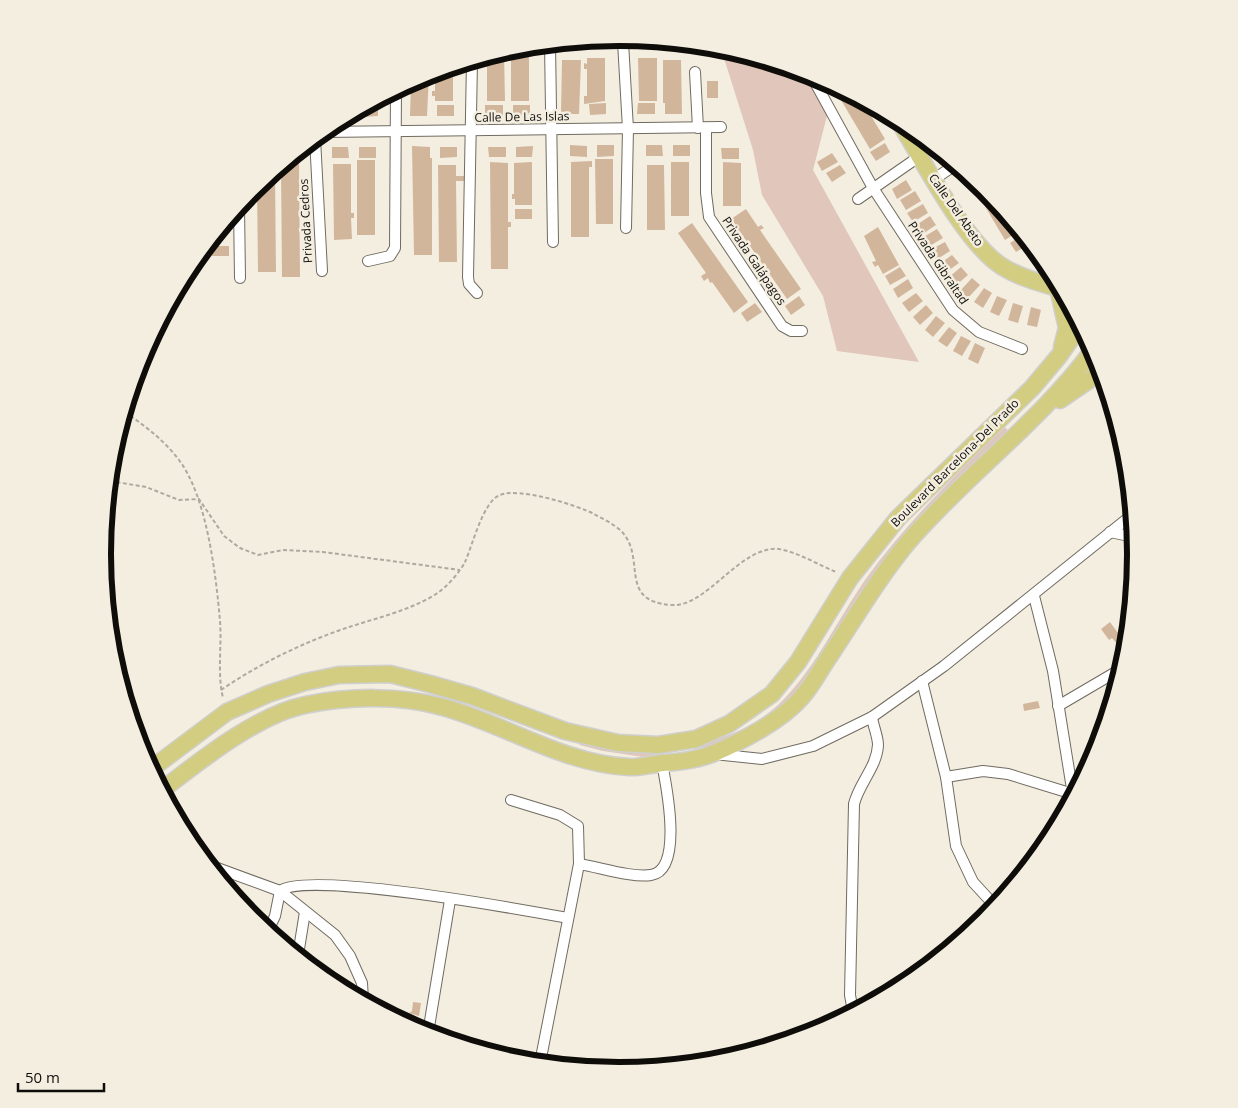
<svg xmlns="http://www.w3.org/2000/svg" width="1238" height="1108" font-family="'Open Sans',sans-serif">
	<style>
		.green { fill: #e0c6bb }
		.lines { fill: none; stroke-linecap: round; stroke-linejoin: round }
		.stream { stroke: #757e65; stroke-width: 4 }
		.building { fill: #d2b69c }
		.minor-casing { stroke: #706b60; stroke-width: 12 }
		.primary-casing { stroke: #cfcfce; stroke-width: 19 }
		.path { stroke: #aea99f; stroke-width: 2; stroke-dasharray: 4 2.5; stroke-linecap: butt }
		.minor { stroke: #fff; stroke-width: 10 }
		.primary { stroke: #d3cd82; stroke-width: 16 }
		.labels { text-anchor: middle; stroke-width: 5; stroke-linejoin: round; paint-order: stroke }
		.street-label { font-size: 12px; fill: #0f0d09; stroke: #f4eee1 }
		.rim { fill: none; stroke: #0f0d09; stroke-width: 6 }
	</style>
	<rect width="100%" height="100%" fill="#f4eee1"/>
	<g class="green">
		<polygon points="708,46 720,47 806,73 828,112 813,170 919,362 837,351 823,296 762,195 753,150 723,55"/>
		<path d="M1005 427 1011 434 922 519 806 682 768 720 721 744 643 757 603 751 580 745 576 741C595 744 623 752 643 751 694 749 748 737 784 699 817 665 838 619 865 580 905 524 955 475 1005 427Z"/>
	</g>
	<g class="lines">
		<polyline class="stream" points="106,593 111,589"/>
	</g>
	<g class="building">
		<polygon points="529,46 529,101 511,101 511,50"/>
		<polygon points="504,52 505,101 487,101 487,57"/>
		<polygon points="587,58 605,58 605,101 584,104 584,96 587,96 587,69 584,69 584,63 587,64"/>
		<polygon points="638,58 657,58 657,101 639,101"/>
		<polygon points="562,60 581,60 579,114 562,114 561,112"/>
		<polygon points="663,60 681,60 682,114 665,114 665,103 663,103"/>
		<polygon points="453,67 453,101 435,101 435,96 432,96 432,91 435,91 435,80 432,80 432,75"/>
		<polygon points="429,75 427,116 410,116 411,82"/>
		<rect x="707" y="81" width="11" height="17"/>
		<polygon points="832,85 862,101 885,139 870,149"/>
		<polygon points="606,103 606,114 590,115 589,104"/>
		<polygon points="638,103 655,103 655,114 637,114"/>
		<polygon points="378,105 378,116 362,117 361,109 368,106"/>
		<rect x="437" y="105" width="17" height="11"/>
		<rect x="485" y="105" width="18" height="11"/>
		<polygon points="513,105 530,105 530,115 513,116"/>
		<polygon points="885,143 890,152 876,161 870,152"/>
		<polygon points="570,145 587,146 587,157 570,156"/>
		<polygon points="597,145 614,145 614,156 597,157"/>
		<polygon points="646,145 662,145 663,156 646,156"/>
		<rect x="673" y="145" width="17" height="11"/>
		<polygon points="412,146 430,147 430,158 432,158 432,255 414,255"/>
		<polygon points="533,146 532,157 516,157 516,147"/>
		<polygon points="332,147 348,147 349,158 332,158"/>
		<rect x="359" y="147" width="17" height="11"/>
		<polygon points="440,147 457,147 457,157 440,158"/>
		<polygon points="488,147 506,147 506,157 489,157"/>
		<polygon points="721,148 739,148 739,159 722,159"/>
		<polygon points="301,150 299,159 300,277 282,277 281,166"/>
		<polygon points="832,153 838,162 822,171 817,162"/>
		<polygon points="595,159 613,159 613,224 596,224"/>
		<rect x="357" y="160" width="18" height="75"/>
		<polygon points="592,161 592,167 589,167 589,237 571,237 571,162"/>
		<polygon points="490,162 508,163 508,222 511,222 511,227 508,227 508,269 491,269"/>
		<polygon points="532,162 532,205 515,205 515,199 512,199 512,194 514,194 514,163"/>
		<rect x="671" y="162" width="18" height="54"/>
		<polygon points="723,162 741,163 741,206 723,206"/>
		<polygon points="333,164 351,164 351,213 354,213 354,218 351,218 352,239 334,240"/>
		<polygon points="438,165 456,165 456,176 465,176 465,181 456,181 457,262 439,262"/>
		<polygon points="647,165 664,165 665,230 647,230"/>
		<polygon points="840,165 846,173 832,182 826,173"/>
		<polygon points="275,171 276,272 258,272 257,186"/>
		<polygon points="965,173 984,189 1019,231 1005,240"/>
		<polygon points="906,180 912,190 897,199 892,189"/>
		<polygon points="915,191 921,201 906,210 900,200"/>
		<polygon points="923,204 928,213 913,222 907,213"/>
		<rect x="515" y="209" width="17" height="10"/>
		<polygon points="746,209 758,227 761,225 764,228 760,230 801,289 787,299 731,219"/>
		<polygon points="930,216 936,225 921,235 915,226"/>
		<polygon points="692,223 748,302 734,313 712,282 710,283 708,278 704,281 701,276 706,273 678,233"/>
		<polygon points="223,226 223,241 211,241"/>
		<polygon points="878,227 899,265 883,274 878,265 875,267 872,262 876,261 864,236"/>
		<polygon points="937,229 943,238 928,247 922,238"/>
		<polygon points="1022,235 1029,244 1016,252 1010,243"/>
		<polygon points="945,242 950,251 936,260 930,250"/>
		<rect x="212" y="246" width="17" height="10"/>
		<polygon points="952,255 959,263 945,273 938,265"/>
		<polygon points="900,267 906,276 890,285 885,276"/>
		<polygon points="961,267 968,275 955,286 948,278"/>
		<polygon points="972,278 980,285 968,298 960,291"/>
		<polygon points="908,279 913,288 898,298 893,289"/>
		<polygon points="984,288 992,293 983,308 974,302"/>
		<polygon points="916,293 923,301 909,312 902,303"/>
		<polygon points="799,296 805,305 791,315 785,306"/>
		<polygon points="997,296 1007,300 999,316 990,312"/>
		<polygon points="755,303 762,312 747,322 741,313"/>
		<polygon points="1013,303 1023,306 1018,323 1008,320"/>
		<polygon points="926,305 933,313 920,325 913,317"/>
		<polygon points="1031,307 1041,310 1037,327 1027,325"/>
		<polygon points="936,316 945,323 933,337 925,330"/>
		<polygon points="949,327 957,333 947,347 938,341"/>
		<polygon points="961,336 971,341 962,356 953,351"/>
		<polygon points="975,343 985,348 978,364 968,359"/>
		<polygon points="1110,622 1123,640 1118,645 1112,638 1109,640 1101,629"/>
		<polygon points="1038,701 1040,708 1024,711 1023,704"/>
		<polygon points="413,1002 421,1003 419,1016 409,1013 412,1011"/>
		<polygon points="405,1015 417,1017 416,1027 404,1022"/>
	</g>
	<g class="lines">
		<defs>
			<g id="minor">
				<polyline points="623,42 628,129 626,228"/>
				<polyline points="550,44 553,242"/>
				<polyline points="472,61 468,277 469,284 477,293"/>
				<polyline points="695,72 698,128"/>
				<polyline points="811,75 873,188 953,310 979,332 1022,349"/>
				<polyline points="706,128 706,193 709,217 782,326 791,331 802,331"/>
				<polyline points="323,132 721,127"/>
				<polyline points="315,138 322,271"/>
				<polyline points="933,180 955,165"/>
				<polyline points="858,199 920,156"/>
				<polyline points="239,207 240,278"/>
				<polyline points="368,261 390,256 395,248 396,90"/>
				<polyline points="1110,532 1134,537"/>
				<polyline points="1034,596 1053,671 1073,795"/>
				<polyline points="922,681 946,777 956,846 973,882 995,906"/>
				<polyline points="1058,706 1121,669"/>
				<polyline points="714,754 762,759 813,746 872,717 944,666 1132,515"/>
				<polyline points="946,777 983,771 1008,774 1073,794"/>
				<polyline points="511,800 560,815 578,826 579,864 540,1063"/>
				<path d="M579 864C599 867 632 878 651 875 684 870 666 784 662 763"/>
				<polyline points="209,865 280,891 335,935 350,956 362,983 363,1000"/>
				<path d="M268 931 275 916 280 891C306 870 524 910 568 918"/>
				<polyline points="298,955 305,912"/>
				<path d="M853 1012 850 995 854 804C859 783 877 767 878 745 878 736 873 726 872 717"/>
				<polyline points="428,1033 450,900"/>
			</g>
			<g id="primary">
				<path d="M899 121C922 159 966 245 1003 267 1020 278 1042 283 1060 289"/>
				<polyline points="1058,288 1067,328 1062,347"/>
				<polyline points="1060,400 1101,372"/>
				<polyline points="151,769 227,712 268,694 305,682 339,675 390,674 430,684 472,696 565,731 618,743 658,745 696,739 729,724 772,694 798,662 850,578 898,518 1032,388 1059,356 1080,326"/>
				<path d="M162 790C201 760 257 715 305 705 349 696 400 695 443 707 505 724 563 764 629 767 640 768 652 764 663 763 680 762 698 760 714 753 741 742 782 720 801 698 811 687 819 672 827 660 854 620 878 578 909 541 967 474 1040 422 1093 350"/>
			</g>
		</defs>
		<use href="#minor" class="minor-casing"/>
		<use href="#primary" class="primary-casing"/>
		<g class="path">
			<path d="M125 412C145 426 164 440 179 460 207 497 216 575 220 621 222 646 217 673 223 698"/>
			<polyline points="110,481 146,487 179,500 199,499 224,536 240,548 258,555 283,550 323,552 460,570"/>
			<path d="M221 690C259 664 302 643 346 628 376 618 409 611 436 594 446 588 460 572 465 562 472 547 483 501 500 495 518 487 577 505 594 514 603 519 616 525 623 533 646 560 618 601 671 605 707 608 740 545 779 549 797 552 819 565 836 572"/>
		</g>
		<use href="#minor" class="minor"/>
		<use href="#primary" class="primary"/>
	</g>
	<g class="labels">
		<g class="street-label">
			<text transform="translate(522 117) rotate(-1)" y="4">Calle De Las Islas</text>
			<text transform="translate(956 210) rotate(55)" y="4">Calle Del Abeto</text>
			<text transform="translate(306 221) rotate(-93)" y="4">Privada Cedros</text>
			<text transform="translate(754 261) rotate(56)" y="4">Privada Galápagos</text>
			<text transform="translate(938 263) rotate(56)" y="4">Privada Gibraltad</text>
			<text transform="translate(955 463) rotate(-45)" y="4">Boulevard Barcelona-Del Prado</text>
		</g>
	</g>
	<path d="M0 0H1238V1108H0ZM111 554a508 508 0 1 1 1016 0a508 508 0 1 1-1016 0Z" fill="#f4eee1" fill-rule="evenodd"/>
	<path class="rim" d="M111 554a508 508 0 1 1 1016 0a508 508 0 1 1-1016 0Z"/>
	<path d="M18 1083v8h86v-8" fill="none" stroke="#0f0d09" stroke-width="2.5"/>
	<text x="25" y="1083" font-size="15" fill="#0f0d09" stroke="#f4eee1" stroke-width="4" paint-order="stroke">50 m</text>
</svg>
